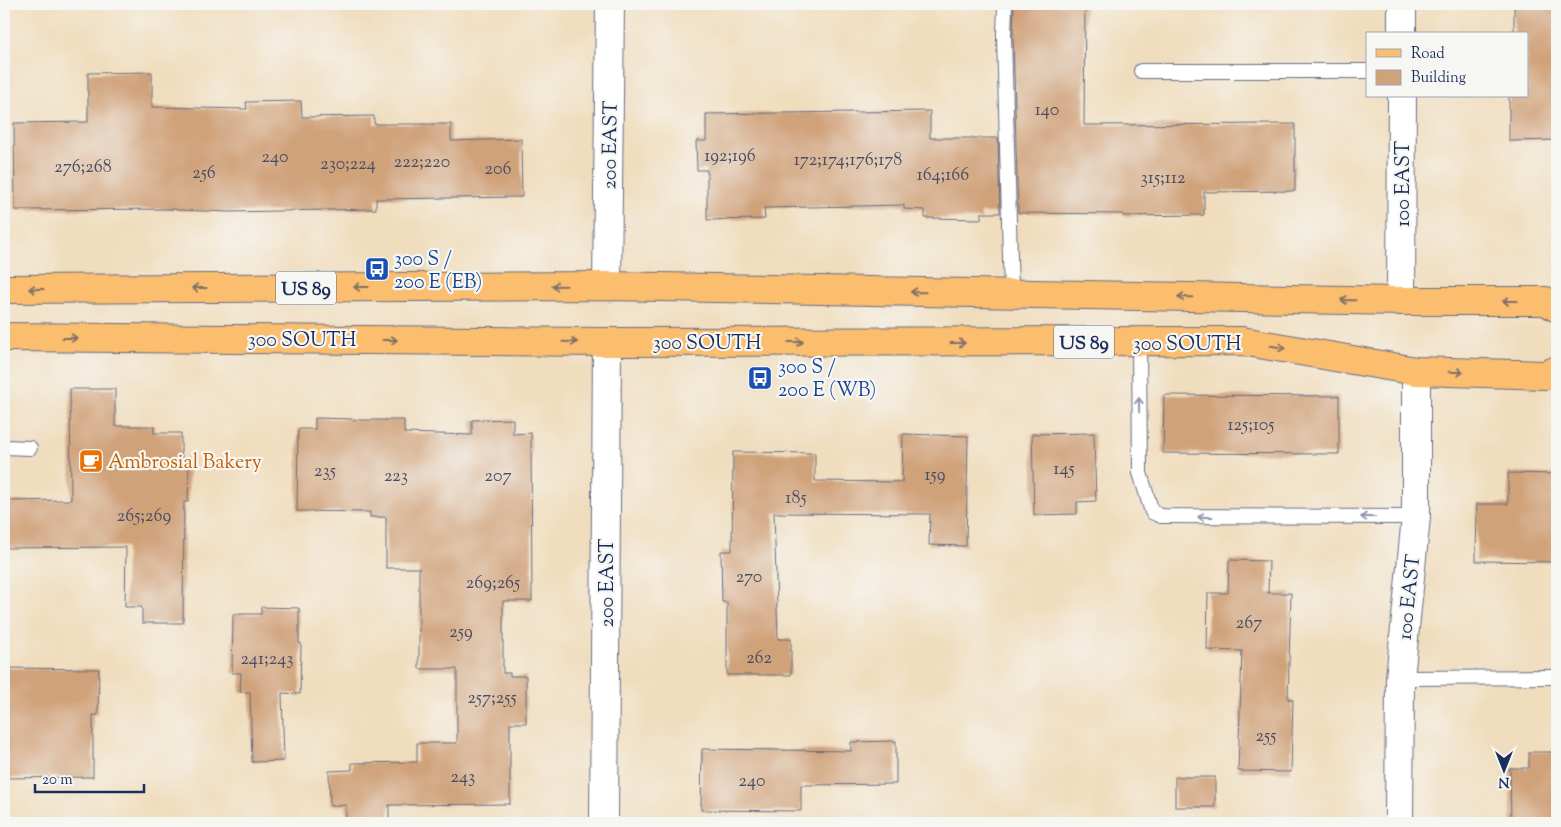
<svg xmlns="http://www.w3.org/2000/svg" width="1561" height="827" font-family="'Sorts Mill Goudy',serif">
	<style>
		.building { fill: #d0a27a }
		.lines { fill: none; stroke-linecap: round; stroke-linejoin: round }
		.service-casing { stroke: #666c80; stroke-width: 16 }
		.minor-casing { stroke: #666c80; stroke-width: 30 }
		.primary-casing { stroke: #666c80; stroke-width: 30 }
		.service { stroke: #fff; stroke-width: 14 }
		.minor { stroke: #fff; stroke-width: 28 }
		.primary { stroke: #fbbd6e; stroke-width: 28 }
		.oneway { stroke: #806f65 }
		.oneway2 { stroke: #8d97ae }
		.labels { text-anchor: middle; stroke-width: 4.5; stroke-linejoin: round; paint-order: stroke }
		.number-label { font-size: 18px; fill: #484c65 }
		.shield { fill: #f6f6f2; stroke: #5d6b8a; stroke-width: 1 }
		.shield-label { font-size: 19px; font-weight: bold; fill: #1b2f5e }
		.street-label { font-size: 20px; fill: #1b2f5e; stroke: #f6f6f2 }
		.transit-label { font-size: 20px; fill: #164399; stroke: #f6f6f2; text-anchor: start }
		.food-label { font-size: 20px; fill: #c56008; stroke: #f6f6f2; text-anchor: start }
	</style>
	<rect width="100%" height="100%" fill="#f6f6f2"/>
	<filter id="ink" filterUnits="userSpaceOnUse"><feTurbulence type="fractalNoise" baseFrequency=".02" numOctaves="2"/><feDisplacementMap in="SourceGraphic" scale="10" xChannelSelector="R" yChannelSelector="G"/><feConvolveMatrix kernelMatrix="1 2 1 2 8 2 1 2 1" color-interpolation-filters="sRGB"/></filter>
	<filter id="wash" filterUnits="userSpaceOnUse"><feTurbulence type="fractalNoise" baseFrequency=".0096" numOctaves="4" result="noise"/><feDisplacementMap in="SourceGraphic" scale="20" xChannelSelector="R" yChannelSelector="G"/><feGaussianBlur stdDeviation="1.12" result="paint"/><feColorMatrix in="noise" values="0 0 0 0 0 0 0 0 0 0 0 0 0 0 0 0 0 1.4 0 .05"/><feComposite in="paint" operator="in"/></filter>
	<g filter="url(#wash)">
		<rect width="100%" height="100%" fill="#f0ddbe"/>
		<g id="blocks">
			<g class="building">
				<polygon points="1014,4 1085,4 1084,125 1295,124 1295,191 1204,192 1204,215 1123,216 1123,214 1018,213 1013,36"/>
				<polygon points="1514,4 1557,4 1557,140 1509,141 1509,96 1527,96 1527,34 1514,34"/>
				<polygon points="152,72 152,107 247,109 246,102 301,101 302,117 374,116 374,124 451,124 451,141 521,139 522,197 376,199 376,209 230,212 176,210 176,209 15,210 14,123 88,122 88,73"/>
				<polygon points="930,111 930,138 998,138 1000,213 981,213 981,219 925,218 925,210 904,209 904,205 764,208 765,219 707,220 707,170 697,170 696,141 706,141 706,114"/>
				<polygon points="70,389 115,389 115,426 154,426 154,433 181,433 181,459 189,459 188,502 184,502 183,623 142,623 142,607 125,607 126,547 4,548 4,501 71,500"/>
				<polygon points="1164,395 1339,396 1339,454 1163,453"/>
				<polygon points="315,418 352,419 352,420 404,420 404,433 472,435 472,420 513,419 513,434 531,433 532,601 503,601 503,673 510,673 510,676 526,676 526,723 510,723 510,804 389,805 389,823 346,823 346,805 330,806 329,771 352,770 352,763 417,762 417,743 457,743 457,669 419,669 419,568 386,568 386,517 370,517 370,512 297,511 298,429 315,429"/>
				<polygon points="1094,433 1096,501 1077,502 1077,514 1034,515 1032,434"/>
				<polygon points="903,434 968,436 966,546 929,545 930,514 774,513 778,639 791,639 791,675 727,675 727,602 722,602 721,551 732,551 733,452 815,453 815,481 902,482"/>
				<polygon points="1508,473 1557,474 1557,562 1476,561 1477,504 1508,504"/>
				<polygon points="1229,560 1269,561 1268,593 1291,593 1288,699 1293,700 1291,772 1238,771 1242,651 1207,650 1208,593 1228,593"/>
				<polygon points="261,607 299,608 299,643 301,643 300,694 282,693 284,761 252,762 250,692 240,692 241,673 232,673 233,614 261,614"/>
				<polygon points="4,668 99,669 98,715 93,715 93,777 4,778"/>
				<polygon points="896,741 896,784 801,785 801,811 701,810 702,749 851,751 851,742"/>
				<polygon points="1529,752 1557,752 1557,823 1511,823 1510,768 1529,768"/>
				<rect x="1175" y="777" width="40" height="30"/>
			</g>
		</g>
	</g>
	<g filter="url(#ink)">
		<use href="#blocks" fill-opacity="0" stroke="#666c80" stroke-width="1"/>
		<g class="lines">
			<defs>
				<g id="service">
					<polyline points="1005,4 1004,36 1011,294"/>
					<polyline points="1141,71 1367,71"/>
					<polyline points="1139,342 1140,473 1152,512 1161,516 1416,517"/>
					<polyline points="4,447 30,448"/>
					<polyline points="1400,678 1557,677"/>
				</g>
				<g id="minor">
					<polyline points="1402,34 1402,4"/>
					<polyline points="607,286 610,4"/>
					<polyline points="1401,301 1402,96"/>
					<polyline points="604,823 607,342"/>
					<polyline points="1399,823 1400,678 1416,517 1416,371"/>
				</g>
				<g id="primary">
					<polyline points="4,289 607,286 1401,301 1546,301 1557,308"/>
					<polyline points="4,337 607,342 1242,341 1416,371 1545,375 1557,370"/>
				</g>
			</defs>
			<use href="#service" class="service-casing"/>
			<use href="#minor" class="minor-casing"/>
			<use href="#primary" class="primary-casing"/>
			<use href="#service" class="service"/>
			<use href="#minor" class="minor"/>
			<use href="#primary" class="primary"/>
		</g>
		<defs><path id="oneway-shaft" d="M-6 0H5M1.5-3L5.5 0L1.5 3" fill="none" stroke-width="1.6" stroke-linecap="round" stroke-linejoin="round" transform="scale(1.25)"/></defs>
		<g class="oneway">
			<use href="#oneway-shaft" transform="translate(559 286) rotate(179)"/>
			<use href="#oneway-shaft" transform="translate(361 287) rotate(180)"/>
			<use href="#oneway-shaft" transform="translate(199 288) rotate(180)"/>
			<use href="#oneway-shaft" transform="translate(36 289) rotate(180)"/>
			<use href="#oneway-shaft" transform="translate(918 292) rotate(-179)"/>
			<use href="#oneway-shaft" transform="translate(1185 297) rotate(-179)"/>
			<use href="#oneway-shaft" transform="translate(1348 300) rotate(-179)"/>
			<use href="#oneway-shaft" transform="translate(1510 301) rotate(-180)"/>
			<use href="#oneway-shaft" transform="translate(70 338)"/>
			<use href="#oneway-shaft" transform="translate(390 340)"/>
			<use href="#oneway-shaft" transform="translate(570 342) rotate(1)"/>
			<use href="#oneway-shaft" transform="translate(796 342)"/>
			<use href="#oneway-shaft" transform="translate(958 343)"/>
			<use href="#oneway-shaft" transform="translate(1278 347) rotate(10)"/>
			<use href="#oneway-shaft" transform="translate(1456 372) rotate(2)"/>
		</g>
		<g class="oneway2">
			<use href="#oneway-shaft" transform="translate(1139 405) rotate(-91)"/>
			<use href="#oneway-shaft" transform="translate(1205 517) rotate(-180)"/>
			<use href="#oneway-shaft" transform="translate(1368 517) rotate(180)"/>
		</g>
	</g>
	<defs>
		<symbol id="bus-square" viewBox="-11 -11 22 22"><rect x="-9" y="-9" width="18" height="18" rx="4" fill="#1a4fb4" stroke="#f6f6f2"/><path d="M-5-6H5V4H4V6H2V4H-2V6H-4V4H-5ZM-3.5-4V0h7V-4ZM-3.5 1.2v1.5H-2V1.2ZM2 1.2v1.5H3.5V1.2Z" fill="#fff"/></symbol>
		<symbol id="cafe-square" viewBox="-11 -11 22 22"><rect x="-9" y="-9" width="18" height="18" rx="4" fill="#e8710a" stroke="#f6f6f2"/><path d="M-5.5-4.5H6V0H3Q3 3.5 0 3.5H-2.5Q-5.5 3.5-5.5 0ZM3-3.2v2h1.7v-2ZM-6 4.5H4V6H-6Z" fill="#fff"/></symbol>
	</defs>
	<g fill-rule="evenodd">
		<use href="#bus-square" x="363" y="255" width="28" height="28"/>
		<use href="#bus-square" x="746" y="364" width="28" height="28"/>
		<use href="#cafe-square" x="77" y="447" width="28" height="28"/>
	</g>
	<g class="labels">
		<g class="number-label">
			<text x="1047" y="115">140</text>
			<text x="730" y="161">192;196</text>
			<text x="275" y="162">240</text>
			<text x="848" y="165">172;174;176;178</text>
			<text x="422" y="167">222;220</text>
			<text x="348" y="169">230;224</text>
			<text x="83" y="172">276;268</text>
			<text x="498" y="174">206</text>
			<text x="204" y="178">256</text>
			<text x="943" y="180">164;166</text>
			<text x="1163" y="183">315;112</text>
			<text x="1251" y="430">125;105</text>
			<text x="1064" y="474">145</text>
			<text x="325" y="476">235</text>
			<text x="935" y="480">159</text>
			<text x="396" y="481">223</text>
			<text x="498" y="481">207</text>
			<text x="796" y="503">185</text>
			<text x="144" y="521">265;269</text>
			<text x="749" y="582">270</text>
			<text x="493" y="588">269;265</text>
			<text x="1249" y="628">267</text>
			<text x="461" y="637">259</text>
			<text x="759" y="663">262</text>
			<text x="267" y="664">241;243</text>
			<text x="492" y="703">257;255</text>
			<text x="1266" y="741">255</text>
			<text x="463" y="782">243</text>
			<text x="752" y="786">240</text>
		</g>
		<g class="shield">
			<rect x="276" y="271.5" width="60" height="33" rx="4"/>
			<rect x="1054" y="325.5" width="60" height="33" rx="4"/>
		</g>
		<g class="shield-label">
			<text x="306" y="295">US 89</text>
			<text x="1084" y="349">US 89</text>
		</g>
		<g class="street-label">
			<text transform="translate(609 145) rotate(-89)" y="7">200 EAST</text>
			<text transform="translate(1402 184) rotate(-90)" y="7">100 EAST</text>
			<text x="302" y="346">300 SOUTH</text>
			<text x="707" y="349">300 SOUTH</text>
			<text x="1187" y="350">300 SOUTH</text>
			<text transform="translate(606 583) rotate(-90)" y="7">200 EAST</text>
			<text transform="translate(1408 597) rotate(-84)" y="7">100 EAST</text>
		</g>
		<g class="transit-label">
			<text x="394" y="265">300 S /<tspan x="394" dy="23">200 E (EB)</tspan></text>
			<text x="778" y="373">300 S /<tspan x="778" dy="23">200 E (WB)</tspan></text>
		</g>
		<g class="food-label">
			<text x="108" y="468">Ambrosial Bakery</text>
		</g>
	</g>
	<rect width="1561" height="827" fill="none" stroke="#f6f6f2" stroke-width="20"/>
	<rect x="1366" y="32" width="162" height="65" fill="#f6f6f2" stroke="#9ea6b7"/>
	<rect x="1376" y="49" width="25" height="8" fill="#fbbd6e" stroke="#9ea6b7"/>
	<text x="1411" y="58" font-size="15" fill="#1b2f5e">Road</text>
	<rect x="1376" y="70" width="25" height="15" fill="#d0a27a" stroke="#9ea6b7"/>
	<text x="1411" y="82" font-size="15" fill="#1b2f5e">Building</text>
	<g transform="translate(1504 770) rotate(180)" stroke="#f6f6f2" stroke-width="4" paint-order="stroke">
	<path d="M0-4L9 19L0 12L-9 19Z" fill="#1b2f5e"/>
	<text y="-8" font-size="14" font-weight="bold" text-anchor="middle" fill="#1b2f5e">N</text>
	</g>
	<path d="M35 784v8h109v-8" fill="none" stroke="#1b2f5e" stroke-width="2.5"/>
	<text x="42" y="784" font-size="15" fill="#1b2f5e" stroke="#f6f6f2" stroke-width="4" paint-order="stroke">20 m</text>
</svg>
